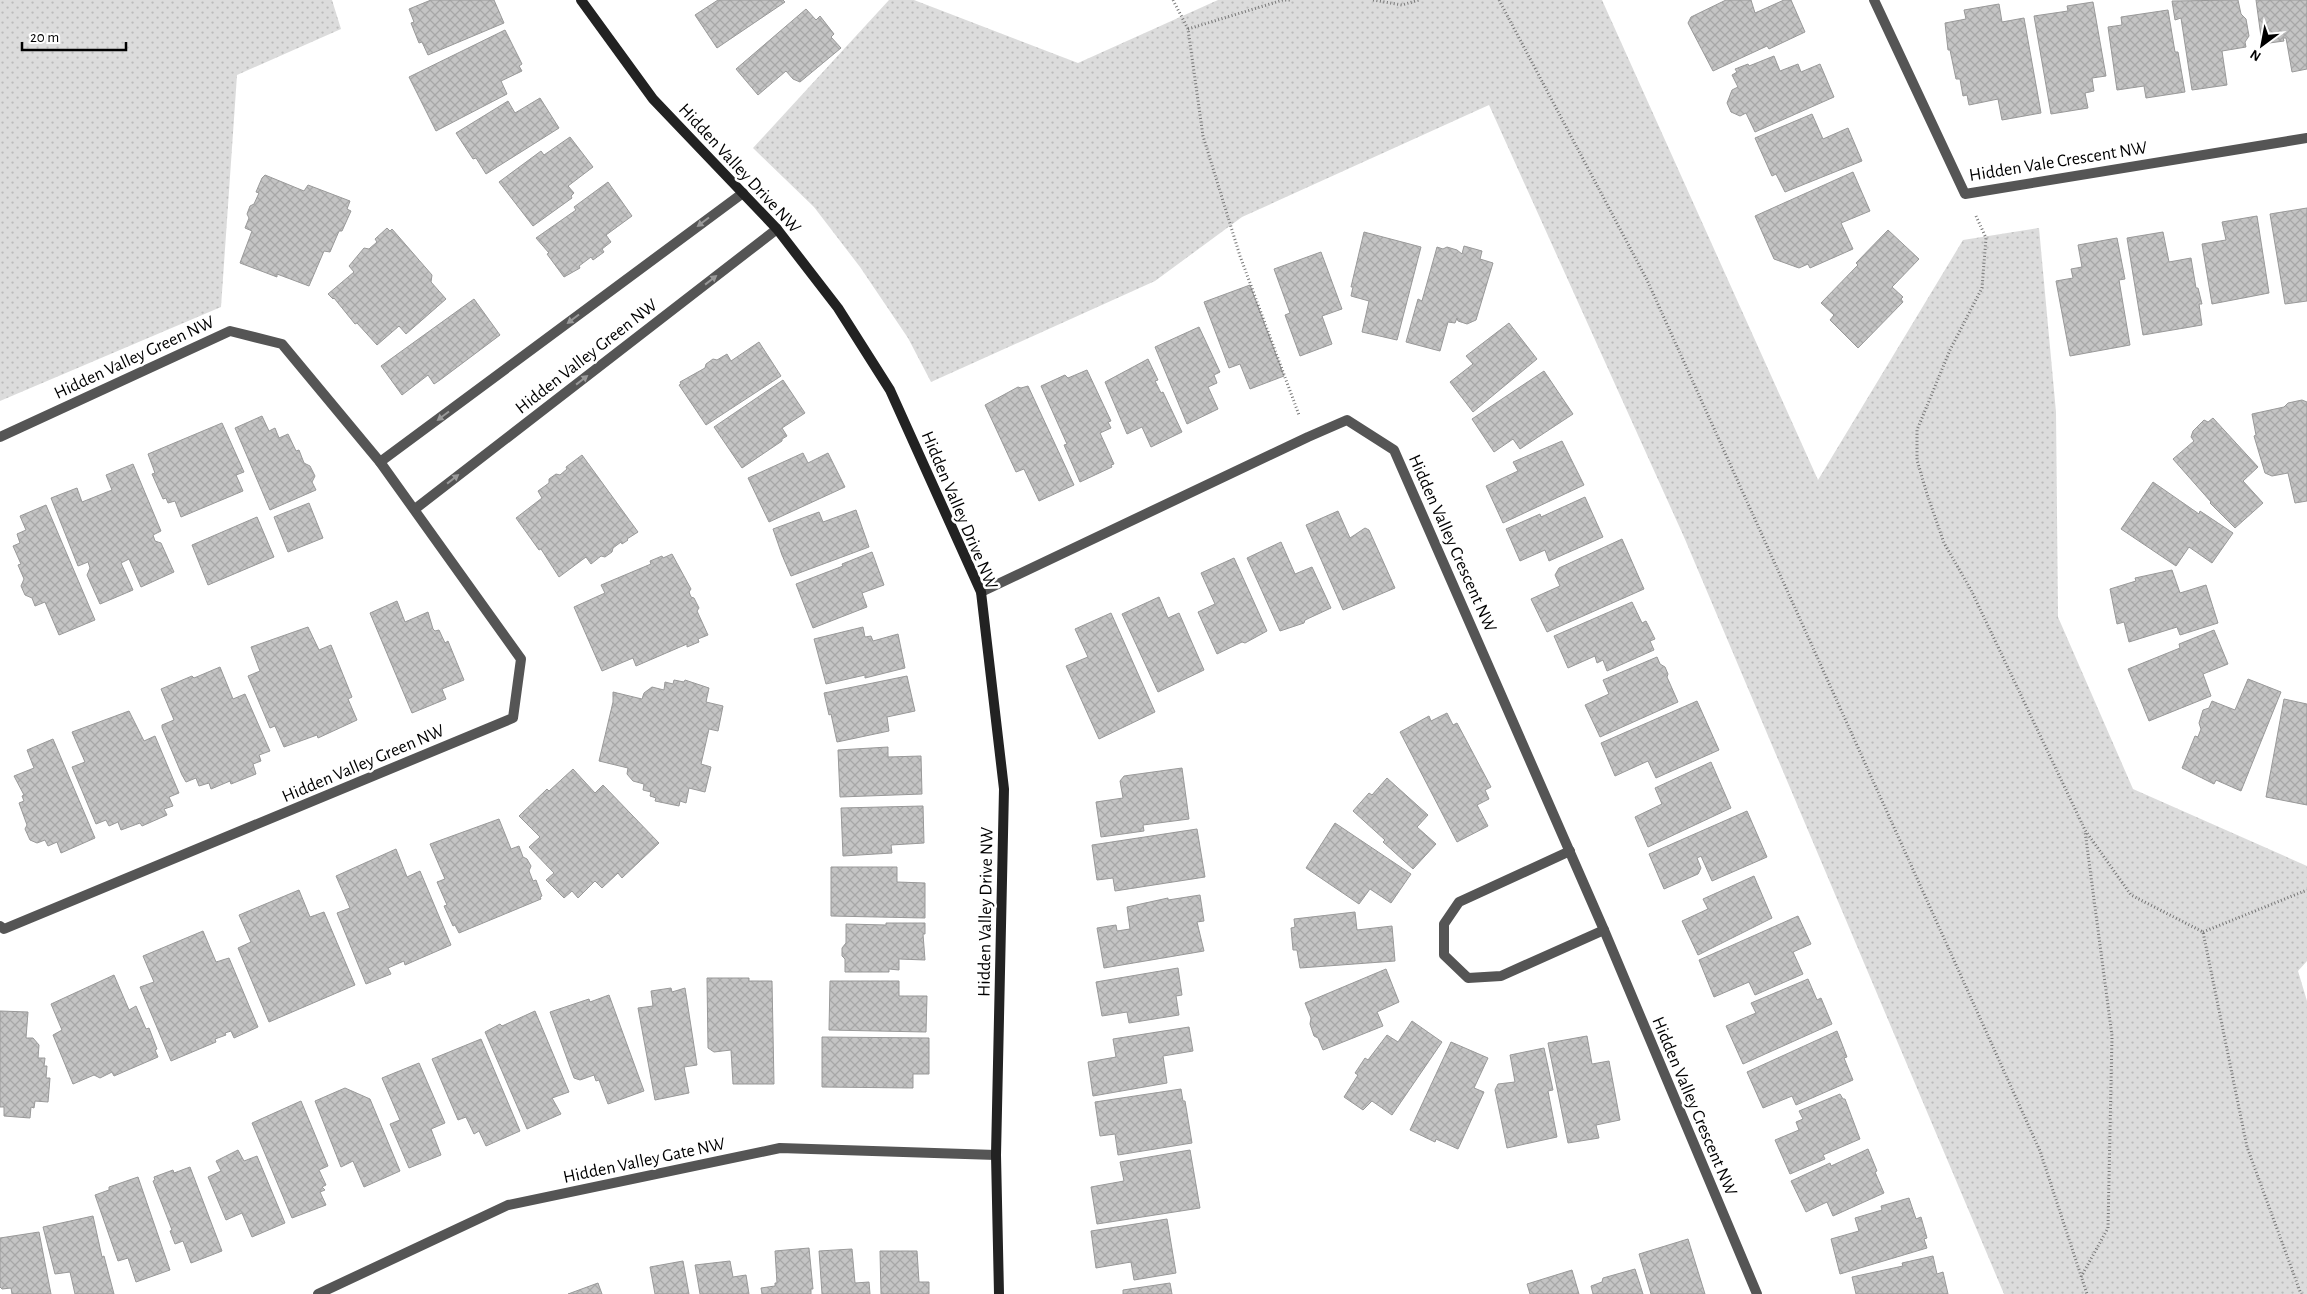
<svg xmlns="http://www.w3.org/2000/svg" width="2307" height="1294" font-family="'Alegreya Sans',sans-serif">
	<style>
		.green { fill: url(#green-dots) }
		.building { fill: url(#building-cross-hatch); stroke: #999 }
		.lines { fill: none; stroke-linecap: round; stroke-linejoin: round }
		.path { stroke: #777; stroke-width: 3; stroke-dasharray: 1 2.5; stroke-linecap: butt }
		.street { stroke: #555; stroke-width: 10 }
		.secondary { stroke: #222; stroke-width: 10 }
		.oneway { fill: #999 }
		.labels { text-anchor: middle; stroke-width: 5; stroke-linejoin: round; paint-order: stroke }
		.street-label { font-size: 18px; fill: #000; stroke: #fff }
	</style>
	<defs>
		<pattern id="green-dots" width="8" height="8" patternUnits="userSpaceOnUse" patternTransform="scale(1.25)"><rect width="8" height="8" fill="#dcdcdc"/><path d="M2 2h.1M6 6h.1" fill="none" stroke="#bbb" stroke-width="1.8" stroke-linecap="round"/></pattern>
		<pattern id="building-cross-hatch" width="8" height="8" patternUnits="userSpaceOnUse" patternTransform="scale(1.25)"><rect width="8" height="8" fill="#c4c4c4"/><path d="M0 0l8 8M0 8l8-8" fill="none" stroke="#a7a7a7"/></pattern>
	</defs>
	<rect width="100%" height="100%" fill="#fff"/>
	<g class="green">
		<polygon points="0,0 332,0 341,29 237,75 221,307 0,401"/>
		<polygon points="889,0 914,0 1078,63 1218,0 1602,0 1818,480 1963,240 2039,228 2056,412 2058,617 2133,789 2307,866 2307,961 2298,971 2307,1001 2307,1294 2004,1294 1684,537 1489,105 1242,217 1155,281 931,382 908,338 860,267 814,207 753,148"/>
	</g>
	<g class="building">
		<polygon points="431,0 494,0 504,23 428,55 422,42 419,43 411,23 414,22 409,9"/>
		<polygon points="718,0 783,0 785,2 717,48 695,15"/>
		<polygon points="1726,0 1751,0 1755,13 1784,0 1791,0 1805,32 1769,49 1767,46 1713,71 1688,23 1691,17"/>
		<polygon points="2238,0 2241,14 2246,19 2249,36 2245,42 2246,47 2222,51 2227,85 2192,90 2181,18 2175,20 2172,1"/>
		<polygon points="2256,0 2307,0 2307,69 2292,72 2286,38 2283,38 2284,41 2262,44"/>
		<polygon points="2093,2 2106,76 2092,78 2094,91 2085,93 2088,108 2051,114 2034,16 2068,11 2067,6"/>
		<polygon points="1999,4 2002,22 2024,18 2041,113 2002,120 1998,99 1969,105 1967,95 1963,96 1960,79 1956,79 1950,50 1948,50 1945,23 1966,19 1964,10"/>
		<polygon points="806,9 816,20 820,16 834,34 831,37 841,48 800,82 793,79 786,71 758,95 736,69"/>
		<polygon points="2168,10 2175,52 2178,52 2185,92 2146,98 2144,86 2117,90 2108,27 2122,25 2121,17"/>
		<polygon points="505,30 522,64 519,66 522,71 501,81 507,94 436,131 409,77"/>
		<polygon points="1774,56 1780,71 1798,64 1801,72 1820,64 1834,97 1755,132 1746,113 1740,116 1731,112 1727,103 1732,90 1738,87 1732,75 1737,72 1735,69 1748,64 1749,66"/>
		<polygon points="540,98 559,128 486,174 476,158 473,159 456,133 508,101 515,113"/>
		<polygon points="1812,114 1823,139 1848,128 1862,161 1785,192 1776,174 1772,176 1755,138"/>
		<polygon points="570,137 593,167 568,186 574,193 571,196 572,198 533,226 499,182 541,151 544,155"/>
		<polygon points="1853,172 1870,211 1841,223 1853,249 1810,268 1808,264 1799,268 1774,259 1755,216"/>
		<polygon points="265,175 304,191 308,185 350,201 347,209 351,211 342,231 339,231 330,252 324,251 309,286 277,274 277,277 240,263 252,231 245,228 249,218 247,214 250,206 254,204 259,193 256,192 262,178"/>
		<polygon points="608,182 632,216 606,235 611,242 602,249 604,252 593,260 591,257 579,266 580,268 564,277 547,254 549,253 536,238 576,210 574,207"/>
		<polygon points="2307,208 2307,301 2285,304 2270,214"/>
		<polygon points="2257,216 2269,293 2212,304 2202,244 2226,240 2222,222"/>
		<polygon points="387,228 390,231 392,229 432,275 431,282 446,299 406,334 399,326 377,345 357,323 355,324 334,298 333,299 328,294 354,272 349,266 364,248 369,249 377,242 375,239"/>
		<polygon points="1888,230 1919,259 1892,287 1903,297 1901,299 1903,302 1858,348 1830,320 1834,315 1821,303 1858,265 1856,263"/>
		<polygon points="1364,232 1421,247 1397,340 1362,332 1369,301 1351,296 1353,287 1351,287"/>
		<polygon points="2163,232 2169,262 2191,258 2196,288 2198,288 2202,304 2199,304 2202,325 2143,335 2127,238"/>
		<polygon points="2117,238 2125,279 2119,280 2130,345 2070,356 2056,281 2073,278 2071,269 2082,267 2078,245"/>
		<polygon points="1464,246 1482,251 1480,259 1493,263 1476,320 1467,324 1458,321 1457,318 1455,323 1448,322 1440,351 1406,342 1418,299 1422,301 1437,247 1443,249 1447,247 1457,250 1462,254"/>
		<polygon points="1321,252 1342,309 1322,316 1332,344 1300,356 1285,315 1290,313 1274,269"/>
		<polygon points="1250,285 1284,376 1250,389 1240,364 1229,368 1204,302"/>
		<polygon points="474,299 500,335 440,380 434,384 428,375 402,395 381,366"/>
		<polygon points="1509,323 1537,359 1473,412 1450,382 1473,364 1466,356"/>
		<polygon points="1199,327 1220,372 1214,375 1217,383 1208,387 1218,409 1187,424 1155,347"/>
		<polygon points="759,342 781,376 706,425 679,385 681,384 680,382 705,368 706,364 713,359 717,360 727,354 731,361"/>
		<polygon points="1148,359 1158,380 1155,381 1161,393 1163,392 1182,432 1151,447 1142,427 1127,434 1105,382"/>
		<polygon points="1087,370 1111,421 1108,422 1111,428 1100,433 1114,464 1111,465 1112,467 1080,482 1064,445 1067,444 1041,386 1065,375 1068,378"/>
		<polygon points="1544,371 1573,414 1520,449 1513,439 1494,452 1472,419"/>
		<polygon points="783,380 805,413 782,428 787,436 782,439 782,441 742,468 714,427"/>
		<polygon points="1028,386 1074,485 1039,501 1024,469 1016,472 985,405 1018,387 1021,388"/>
		<polygon points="2302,400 2307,402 2307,501 2295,503 2288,473 2272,476 2265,473 2254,436 2256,435 2252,414 2284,407 2288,403"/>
		<polygon points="262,416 269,431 275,428 279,438 288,434 296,451 299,450 304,463 310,466 315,476 312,482 316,490 270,510 235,428"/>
		<polygon points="2213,418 2258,467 2243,481 2263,503 2235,528 2210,503 2211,502 2173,459 2194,441 2191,437 2193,431 2204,420 2208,422"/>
		<polygon points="222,423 244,472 236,475 243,491 181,517 175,501 168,503 166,498 163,499 152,474 155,473 148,454"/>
		<polygon points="1562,441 1584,485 1503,523 1486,486 1518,471 1513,462"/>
		<polygon points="803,453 808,463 828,453 845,487 769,522 748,478"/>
		<polygon points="582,455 638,532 627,539 628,540 622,544 621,542 613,548 612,552 605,557 601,556 591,564 586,557 559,577 541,549 539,550 516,518 542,498 538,491 549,483 549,479 556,474 560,475 567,469 566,467"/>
		<polygon points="133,464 161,531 153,535 155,541 161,543 174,572 141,587 129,559 121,563 133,590 100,604 87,575 90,568 88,562 78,566 51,498 77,488 82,502 112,490 106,475"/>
		<polygon points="2153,482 2199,514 2200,511 2233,533 2212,563 2189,547 2176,566 2121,529"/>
		<polygon points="1585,497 1603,537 1549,561 1545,550 1520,561 1506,529 1540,514 1541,517"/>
		<polygon points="309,503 323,538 288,552 274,517"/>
		<polygon points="46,505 95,620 59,635 45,602 35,606 32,598 25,595 21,586 24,579 18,565 21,564 13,546 20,543 17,534 26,530 20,516"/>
		<polygon points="856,510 869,547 791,576 782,555 773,529 819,512 823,522"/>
		<polygon points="1338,511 1350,538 1365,528 1369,530 1395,588 1343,610 1306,525"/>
		<polygon points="257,517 274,557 208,585 192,545"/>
		<polygon points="1622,539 1644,589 1547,632 1531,599 1560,586 1555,575 1559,568"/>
		<polygon points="1281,542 1295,574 1312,567 1331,608 1305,620 1304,623 1280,631 1247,558"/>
		<polygon points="872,552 884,585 862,593 867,607 813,628 796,584 843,566 842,564"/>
		<polygon points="672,554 691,589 689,592 691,597 694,598 699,608 697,611 708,635 698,639 699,642 687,647 687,644 636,666 633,658 602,671 574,607 605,593 601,585 651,564 650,561 662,556 663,558"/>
		<polygon points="1234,558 1267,631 1245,643 1242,642 1217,654 1198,612 1215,604 1201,573"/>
		<polygon points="2172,570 2180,593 2206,585 2218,623 2180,635 2177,627 2129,642 2124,622 2117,624 2110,589 2136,581 2135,578"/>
		<polygon points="1159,597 1168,618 1179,613 1204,670 1158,692 1122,614"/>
		<polygon points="397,601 405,622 428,612 433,629 435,631 439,630 445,643 448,641 464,680 442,689 446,699 412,713 370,613"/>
		<polygon points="1632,602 1642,623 1646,621 1655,639 1650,641 1654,650 1607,671 1603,660 1597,663 1595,656 1568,668 1554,636"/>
		<polygon points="1111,613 1155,712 1099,739 1066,666 1088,657 1075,629"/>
		<polygon points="308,627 319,650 331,645 352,697 348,699 357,720 318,738 317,735 284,747 275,726 270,728 248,676 260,671 251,647"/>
		<polygon points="863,627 865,637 871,636 873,641 898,634 905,668 865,678 865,675 826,684 814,639"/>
		<polygon points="2214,630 2228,664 2203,674 2211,696 2149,721 2128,669 2180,648 2179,644"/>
		<polygon points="1657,657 1660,664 1665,667 1668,674 1667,677 1678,702 1600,737 1585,705 1609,694 1603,680"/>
		<polygon points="220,667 233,699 245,694 270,751 259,755 261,761 253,764 256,774 231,784 230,781 211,789 209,783 199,786 196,778 186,782 182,775 162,728 162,725 174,720 161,689 192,676 194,678"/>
		<polygon points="907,676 915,711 887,717 889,731 837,742 831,714 829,715 824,693"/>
		<polygon points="2248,679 2281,692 2241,791 2216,780 2214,784 2182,768 2195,736 2198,737 2201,729 2199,723 2203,710 2209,708 2212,701 2235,710"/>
		<polygon points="674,680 684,682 685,680 709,688 706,702 723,706 718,731 709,729 701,764 711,767 705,792 689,788 686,803 680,801 679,806 655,801 656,798 650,796 651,792 643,790 644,784 633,781 627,774 628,768 599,761 613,702 613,692 642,699 644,693 652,687 664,690 665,682 673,684"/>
		<polygon points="2284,699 2307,704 2307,805 2266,797"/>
		<polygon points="1697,701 1719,750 1656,778 1648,761 1615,776 1601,743"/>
		<polygon points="129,711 144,741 155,736 179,793 169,797 173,806 164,809 167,815 142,826 140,823 121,830 118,822 109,826 106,820 96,824 72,767 85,762 72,732"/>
		<polygon points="1447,713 1453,725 1457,723 1491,787 1485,790 1489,799 1477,805 1488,826 1457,842 1400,732 1429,716 1431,721"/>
		<polygon points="53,739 95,838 61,853 57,842 48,846 45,840 37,843 30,840 25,829 27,825 19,803 24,801 22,796 24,795 14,776 34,768 27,750"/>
		<polygon points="888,747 888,757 921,756 922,794 840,797 838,750"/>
		<polygon points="1711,762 1731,808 1648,847 1635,817 1662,804 1655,788"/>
		<polygon points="1182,768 1189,819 1143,825 1144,831 1101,837 1096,802 1123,798 1120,781 1124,776"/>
		<polygon points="573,769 595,793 603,785 659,843 622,878 618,873 602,888 595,881 578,898 572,891 564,898 546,880 554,873 529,847 540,837 519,816 547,789 549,791"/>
		<polygon points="1387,778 1428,815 1417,827 1436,844 1413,869 1383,842 1385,840 1353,811 1369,793 1372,795"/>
		<polygon points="923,806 924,843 891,845 892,853 843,856 841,808"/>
		<polygon points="1747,811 1767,857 1712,881 1701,856 1697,858 1701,868 1698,874 1664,889 1649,854"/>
		<polygon points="499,819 511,849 519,846 523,857 527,859 531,866 529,871 533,881 536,880 542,896 540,897 541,899 459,933 455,925 453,926 444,906 447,905 437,882 445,879 430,844"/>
		<polygon points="1335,823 1411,874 1391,903 1370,889 1359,904 1306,868"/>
		<polygon points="1197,829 1205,877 1115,891 1113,878 1097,880 1092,845"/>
		<polygon points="396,849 407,877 420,871 451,945 405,965 404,961 388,968 391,974 366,984 337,913 350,908 336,876"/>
		<polygon points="831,867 897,867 897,882 925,883 925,918 831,916"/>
		<polygon points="1754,876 1772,918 1698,955 1682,921 1708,909 1703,899"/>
		<polygon points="299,890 310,917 324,912 355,985 269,1022 238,948 251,942 239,915"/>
		<polygon points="1200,895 1204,921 1197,922 1204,951 1104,968 1097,928 1116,925 1117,931 1130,929 1127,907 1168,898 1168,900"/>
		<polygon points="1355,912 1357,930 1392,926 1395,961 1300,968 1297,950 1293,950 1291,928 1295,927 1294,919"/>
		<polygon points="1798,916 1811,944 1793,952 1803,974 1755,995 1749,982 1714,997 1699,960"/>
		<polygon points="886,923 925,923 925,934 923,934 925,960 899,959 899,970 889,969 889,972 845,972 845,959 842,956 842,948 846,943 846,924 886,925"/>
		<polygon points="203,931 216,962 229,958 258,1027 234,1038 231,1031 225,1033 226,1035 215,1039 216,1042 171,1061 140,987 154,982 143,956"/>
		<polygon points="1178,968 1182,995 1176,996 1179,1015 1129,1023 1127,1012 1102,1016 1096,982"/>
		<polygon points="1386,969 1399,1002 1377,1012 1383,1026 1323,1050 1318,1038 1314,1036 1310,1024 1311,1018 1305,1003"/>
		<polygon points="114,975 129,1010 136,1006 146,1029 149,1028 157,1049 155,1050 158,1057 114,1076 112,1072 100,1078 94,1075 73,1084 53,1035 62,1030 51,1004"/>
		<polygon points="707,978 749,978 749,981 772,981 774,1084 733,1084 731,1050 714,1052 708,1048"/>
		<polygon points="1808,979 1817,1000 1821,998 1832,1024 1743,1064 1726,1026 1756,1013 1751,1003"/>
		<polygon points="830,981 899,981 899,996 927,996 926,1032 829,1030"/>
		<polygon points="671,988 672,992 685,988 697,1065 684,1067 689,1093 655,1100 638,1008 653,1006 651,991"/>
		<polygon points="609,995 644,1091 608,1104 599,1080 596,1081 594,1075 580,1080 574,1078 550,1012 589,999 590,1002"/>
		<polygon points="0,1011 28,1012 26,1038 33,1038 39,1045 38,1058 45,1058 44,1066 47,1066 46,1078 50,1078 48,1102 35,1101 34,1108 31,1107 30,1118 4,1116 4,1107 0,1107"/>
		<polygon points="535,1011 569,1092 552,1098 561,1114 527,1129 485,1032 500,1024 502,1026"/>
		<polygon points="1412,1021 1442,1042 1392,1115 1372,1101 1363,1110 1344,1097 1358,1075 1355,1073 1365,1058 1368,1060 1387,1035 1398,1042"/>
		<polygon points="1189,1027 1193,1051 1163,1056 1167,1083 1093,1096 1088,1062 1116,1057 1113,1039"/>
		<polygon points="1837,1031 1847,1057 1844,1058 1853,1080 1796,1105 1792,1096 1763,1108 1747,1072"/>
		<polygon points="1587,1036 1592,1064 1609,1061 1620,1120 1596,1125 1599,1138 1568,1143 1548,1043"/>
		<polygon points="822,1037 929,1038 929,1074 913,1074 913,1088 822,1087"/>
		<polygon points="481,1039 520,1131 486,1146 479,1131 474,1134 466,1117 458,1120 432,1059"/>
		<polygon points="1451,1042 1488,1058 1474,1088 1484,1092 1458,1149 1436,1139 1435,1142 1410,1130"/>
		<polygon points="1544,1048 1553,1090 1548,1091 1557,1137 1507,1148 1495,1090 1498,1084 1515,1082 1510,1055"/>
		<polygon points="419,1063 445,1123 431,1129 441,1155 409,1168 390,1124 400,1120 382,1078"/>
		<polygon points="345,1088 370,1099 400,1171 364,1187 353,1161 341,1167 315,1101"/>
		<polygon points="1181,1089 1183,1101 1185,1101 1192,1143 1118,1155 1115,1134 1100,1136 1095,1102"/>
		<polygon points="1840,1094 1843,1099 1845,1099 1860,1139 1823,1155 1825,1159 1790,1174 1775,1140 1799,1130 1796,1122 1803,1119 1799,1111"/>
		<polygon points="301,1101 328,1166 319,1170 326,1185 322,1187 325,1190 320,1192 326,1205 292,1218 252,1123"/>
		<polygon points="1868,1149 1877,1171 1875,1172 1884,1193 1833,1216 1827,1202 1806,1212 1791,1181 1830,1163 1831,1166"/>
		<polygon points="238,1150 244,1161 257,1156 285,1223 252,1237 242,1213 226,1220 208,1177 221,1171 216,1161"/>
		<polygon points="1190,1150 1200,1208 1097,1224 1091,1187 1124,1181 1120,1162"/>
		<polygon points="190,1167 222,1251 191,1263 183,1241 175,1244 170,1231 172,1230 153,1181 155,1180 154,1177 173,1170 174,1173"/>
		<polygon points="138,1177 170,1270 136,1282 128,1258 118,1261 95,1195 109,1190 109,1187"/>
		<polygon points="1909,1198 1916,1219 1921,1217 1927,1238 1924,1239 1927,1248 1840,1274 1831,1239 1859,1231 1855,1218 1882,1210 1881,1206"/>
		<polygon points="93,1216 102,1257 104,1256 114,1294 75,1294 70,1272 55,1274 43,1227"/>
		<polygon points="1167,1219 1176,1273 1134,1280 1131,1262 1096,1268 1091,1231"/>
		<polygon points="39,1232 51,1294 12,1294 11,1288 2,1289 0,1287 0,1238"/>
		<polygon points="1688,1239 1705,1294 1651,1294 1639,1254"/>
		<polygon points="809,1248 813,1289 811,1289 811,1294 762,1294 761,1288 775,1286 775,1283 777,1283 775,1251"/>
		<polygon points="852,1249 855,1283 869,1282 870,1294 822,1294 819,1251"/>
		<polygon points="880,1251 917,1251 919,1282 929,1282 929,1294 881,1294"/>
		<polygon points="1933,1256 1937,1274 1943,1272 1948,1294 1856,1294 1852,1277 1903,1266 1902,1263"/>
		<polygon points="683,1261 689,1294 655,1294 650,1267"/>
		<polygon points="730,1261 733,1277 746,1275 749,1294 700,1294 695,1265"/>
		<polygon points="1635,1269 1643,1294 1593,1294 1591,1286 1602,1282 1603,1278"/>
		<polygon points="1572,1270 1579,1294 1530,1294 1527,1284"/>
		<polygon points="598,1283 602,1294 568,1294"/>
		<polygon points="1170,1283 1172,1294 1123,1294 1123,1290"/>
	</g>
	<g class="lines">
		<g class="path">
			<polyline points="1173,0 1188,29 1203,136 1240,256 1299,415"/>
			<polyline points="1373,0 1402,5 1419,0"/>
			<polyline points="1499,0 1647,280 2040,1151 2087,1294"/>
			<polyline points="1188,29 1283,0 1292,0"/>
			<polyline points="1976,216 1986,238 1982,288 1950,350 1917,430 1917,460 1927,494 1944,543 1971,590 2085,830 2131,895 2203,932 2247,1147 2301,1294"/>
			<polyline points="2203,932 2307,890"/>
			<polyline points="2081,1277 2108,1228 2112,1036 2085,831"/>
		</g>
		<g class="street">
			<polyline points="1874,0 1965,194 2307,138"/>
			<polyline points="0,437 230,331 282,344 380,462 521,659 513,718 4,929 0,926"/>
			<polyline points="380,462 743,193"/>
			<polyline points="415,509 777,229"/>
			<polyline points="981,592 1308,437 1347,420 1394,450 1604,930 1757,1294"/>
			<polyline points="1570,851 1459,902 1444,924 1444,955 1468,978 1501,976 1604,930"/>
			<polyline points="318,1294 508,1205 780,1148 996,1155"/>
		</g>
		<polyline class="secondary" points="581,0 653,99 777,229 838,308 890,390 981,592 1004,789 996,1155 999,1294"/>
	</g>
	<defs><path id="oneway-solid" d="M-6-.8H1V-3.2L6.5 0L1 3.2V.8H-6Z" transform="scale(1.25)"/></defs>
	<g class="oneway">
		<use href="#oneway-solid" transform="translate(703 222) rotate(143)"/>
		<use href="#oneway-solid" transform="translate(711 280) rotate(-38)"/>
		<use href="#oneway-solid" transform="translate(573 319) rotate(143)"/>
		<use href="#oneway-solid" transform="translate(582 380) rotate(-38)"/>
		<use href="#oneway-solid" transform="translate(443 416) rotate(143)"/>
		<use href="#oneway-solid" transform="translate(453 479) rotate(-38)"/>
	</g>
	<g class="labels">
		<g class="street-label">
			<text transform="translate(2058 161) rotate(-9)" y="6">Hidden Vale Crescent NW</text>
			<text transform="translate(740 168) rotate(47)" y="6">Hidden Valley Drive NW</text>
			<text transform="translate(586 356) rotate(-38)" y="6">Hidden Valley Green NW</text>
			<text transform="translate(134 357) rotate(-25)" y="6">Hidden Valley Green NW</text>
			<text transform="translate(960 510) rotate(67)" y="6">Hidden Valley Drive NW</text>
			<text transform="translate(1453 543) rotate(66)" y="6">Hidden Valley Crescent NW</text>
			<text transform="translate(363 763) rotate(-23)" y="6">Hidden Valley Green NW</text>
			<text transform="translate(985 912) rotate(-89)" y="6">Hidden Valley Drive NW</text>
			<text transform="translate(1695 1106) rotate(67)" y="6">Hidden Valley Crescent NW</text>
			<text transform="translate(644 1160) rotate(-12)" y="6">Hidden Valley Gate NW</text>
		</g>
	</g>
	<g transform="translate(2262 45) rotate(212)" stroke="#ffffff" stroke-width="4" paint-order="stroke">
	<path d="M0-4L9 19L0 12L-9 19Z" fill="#000000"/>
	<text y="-8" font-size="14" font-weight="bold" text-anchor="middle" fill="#000000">N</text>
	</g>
	<path d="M22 42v8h104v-8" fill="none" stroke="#000000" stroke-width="2.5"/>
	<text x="30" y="42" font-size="15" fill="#000000" stroke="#ffffff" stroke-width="4" paint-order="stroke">20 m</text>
</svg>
